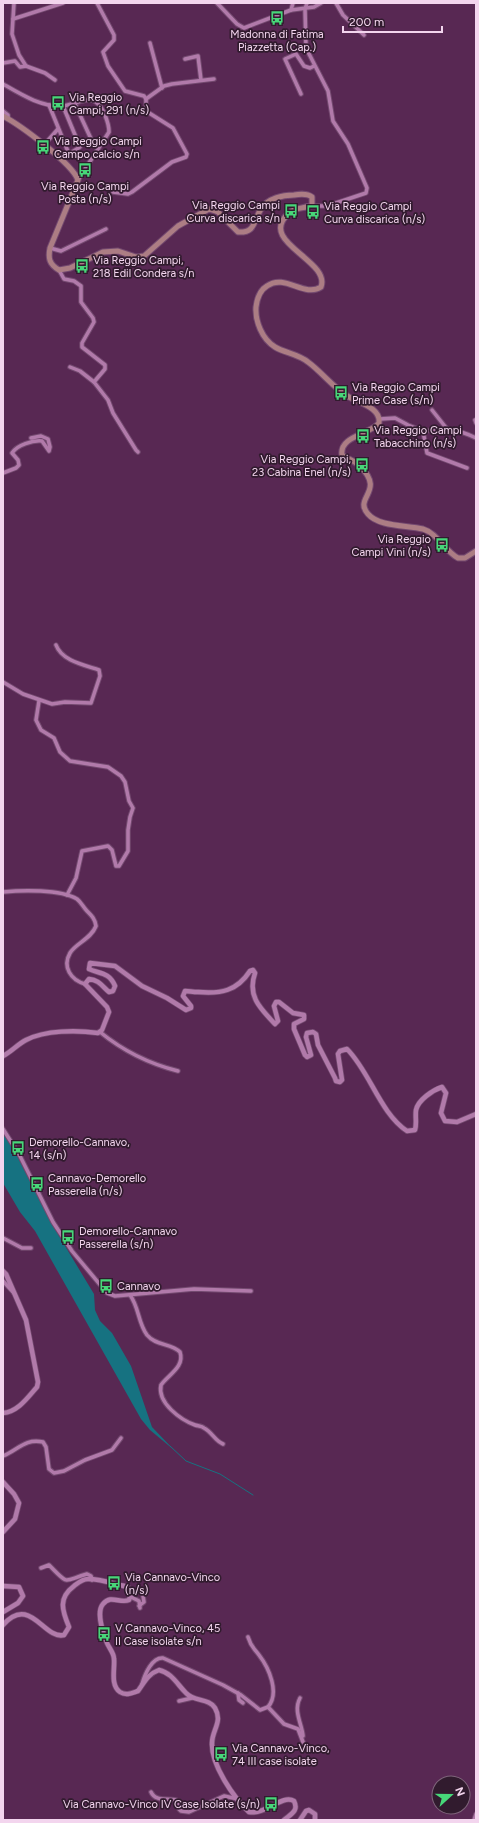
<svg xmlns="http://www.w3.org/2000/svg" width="479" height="1823" font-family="Figtree,sans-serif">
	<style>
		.water { fill: #167281 }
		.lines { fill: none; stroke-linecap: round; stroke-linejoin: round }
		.stream { stroke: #167281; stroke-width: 1 }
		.minor-casing { stroke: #73496f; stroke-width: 5.5 }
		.tertiary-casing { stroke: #73496f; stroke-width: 6 }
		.secondary-casing { stroke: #73496f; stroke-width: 7 }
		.minor { stroke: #b17aaa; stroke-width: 3.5 }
		.tertiary { stroke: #b17aaa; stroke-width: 4.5 }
		.secondary { stroke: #ac7d84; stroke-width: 5 }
		.labels { text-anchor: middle; stroke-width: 3.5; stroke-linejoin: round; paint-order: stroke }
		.poi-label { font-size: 11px; fill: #f3d5ee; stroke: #311b2e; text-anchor: start }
	</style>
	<rect width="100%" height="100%" fill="#582853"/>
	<polygon class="water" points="3,1134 14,1150 53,1226 94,1294 95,1310 100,1321 112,1333 131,1366 152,1427 174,1450 150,1430 141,1419 35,1231 20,1212 3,1183"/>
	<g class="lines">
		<polyline class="stream" points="170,1446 186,1461 220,1474 253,1495"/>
		<defs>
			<g id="minor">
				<polyline points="14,3 12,34 19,55 26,66 45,73 55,80"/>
				<polyline points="97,3 114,35 114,40 103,52 108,66 125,91 144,96 146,99 146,111 173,128 187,154 186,157 172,162 132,192 128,194 113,192"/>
				<polyline points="217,3 237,24 244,28 291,10 293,3"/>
				<polyline points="307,3 305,9 306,48 328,91 333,121 348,144 367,188 366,193 327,206 310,206"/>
				<polyline points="336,3 343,15 364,35"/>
				<polyline points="291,10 314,7 321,3"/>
				<polyline points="13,19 63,3"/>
				<polyline points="150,43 162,88"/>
				<polyline points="185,59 198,56 201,80"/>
				<polyline points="3,63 15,61 20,67 26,66"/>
				<path d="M3 84C22 95 41 107 63 106 72 105 88 96 96 102 103 107 109 123 109 132L78 180"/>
				<polyline points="301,94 285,59 296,54 304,66 310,68 314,66"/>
				<polyline points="146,99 164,86 172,84 214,79"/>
				<polyline points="75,104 92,141"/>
				<polyline points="49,105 69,154 80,147 63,106"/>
				<polyline points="3,111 8,115 8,119"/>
				<polyline points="44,145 58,129"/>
				<polyline points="50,248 61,251 106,229"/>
				<polyline points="59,270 64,279 74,281 81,286 81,302 93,318 94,322 82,343 82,347 105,365 105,369 94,382 108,400 113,413 136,450 138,452"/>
				<polyline points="70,367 80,371 94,382"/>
				<polyline points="432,410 447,429"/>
				<polyline points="380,419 395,418 408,425 423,431 427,453 467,468"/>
				<polyline points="475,420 476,423"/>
				<path d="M423 431C445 429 456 428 476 438"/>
				<path d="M3 473 16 468 19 465 18 460 12 453C17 445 33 440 42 441L49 451 50 447 48 439 41 436 31 438"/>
				<path d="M3 682 23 694 52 704 65 702 91 703 100 676 99 670C84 665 62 661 56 645"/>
				<polyline points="39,701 36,720 41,730 54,738 60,752 70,761 108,767 121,776 125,782 129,801 133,808 130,817 128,830 128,851 119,866 116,866 112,850 108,846 82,851 76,878 67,895"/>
				<path d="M3 892C22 890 60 889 77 899 81 902 83 907 87 911 92 916 95 919 96 926 91 939 76 943 70 953 62 967 71 980 85 984"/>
				<path d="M100 1032C122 1050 150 1064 178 1071"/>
				<polyline points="3,1129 20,1156 53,1222 72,1251 107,1293 115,1296 194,1289 251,1291"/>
				<polyline points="3,1238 22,1248 31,1248"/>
				<polyline points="3,1281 14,1293"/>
				<path d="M130 1295C139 1307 138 1323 147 1335 156 1346 171 1343 180 1352 185 1367 168 1375 161 1385 157 1403 181 1420 195 1425 198 1426 202 1426 204 1428 212 1432 215 1441 223 1444"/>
				<path d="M3 1456C18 1450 25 1438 43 1442L46 1447 49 1469 54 1473 64 1471 85 1460 112 1450 121 1438"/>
				<path d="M41 1568 49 1565C70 1586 62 1581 87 1574L91 1576 92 1580"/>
				<polyline points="131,1597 139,1601 140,1608"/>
				<polyline points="139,1606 144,1602 143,1596"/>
				<path d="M248 1637C251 1647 253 1647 259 1655 269 1668 280 1693 268 1707"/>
				<path d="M142 1684C145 1674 152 1657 163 1658L223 1685 241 1695 260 1710 268 1707 284 1724 298 1729 303 1742"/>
				<polyline points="238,1693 239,1700 243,1703"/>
				<path d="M300 1698C293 1711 302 1724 303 1736"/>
				<polyline points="179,1701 192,1698"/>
				<path d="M151 1792C156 1803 170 1797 179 1801V1809L181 1811 189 1812 224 1796 238 1799"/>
				<polyline points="474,1820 476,1814"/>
			</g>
			<g id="tertiary">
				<path d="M3 1056C11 1052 18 1044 26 1040 45 1030 77 1030 98 1033L102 1030 109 1012 107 1007 85 984 89 979C99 980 102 986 109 992L113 991 115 986C109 972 100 974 89 969L90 963 115 966 142 986 167 998 186 1010 191 1008V1006L183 996 185 991C189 991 193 992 198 992 221 994 237 991 250 971L253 970 255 973C247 996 260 1008 275 1024L278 1021 274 1006 276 1002H279L293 1013 304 1015V1019L294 1024V1029L305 1055 307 1057 311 1055 306 1037 307 1033 313 1032 316 1034 318 1045 335 1078 336 1081 340 1082 342 1080 338 1054 340 1051 347 1049C370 1072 380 1113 407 1131L415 1130C417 1123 415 1117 416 1110 418 1100 433 1090 442 1087L446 1093 441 1113 445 1121 457 1122 476 1114"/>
				<path d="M3 1271 6 1274 26 1320 38 1382 37 1387C28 1397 18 1412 3 1413"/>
				<polyline points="3,1482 14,1494 19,1503 15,1519 3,1532"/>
				<polyline points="3,1586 19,1587 23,1596 18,1603 3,1612"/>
				<path d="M3 1625C30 1594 44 1640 64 1635L69 1627C62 1610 58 1598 74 1586 78 1583 82 1579 88 1579 101 1579 115 1584 128 1587L131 1594 129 1600C120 1604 111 1594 103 1604 96 1612 103 1633 107 1643 109 1648 114 1653 114 1659 115 1669 110 1685 120 1692 126 1696 132 1693 138 1691 145 1681 148 1674 159 1670 172 1673 177 1684 186 1693 194 1702 209 1698 215 1708 223 1722 212 1730 212 1743 211 1765 234 1798 249 1812 266 1815 282 1794 294 1801 299 1811 291 1814 284 1820"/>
				<polyline points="300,1820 306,1811 309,1810 315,1814 315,1820"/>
			</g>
			<path id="secondary" d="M3 116C20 125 72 163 78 180L50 248C48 258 49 264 59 270L70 268 103 252 118 251 136 257 144 256 178 226 209 209 218 212 238 232C256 233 253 221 261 209 268 198 283 195 294 195 300 194 307 193 312 197V205C304 209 295 207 289 213 256 242 331 260 321 287 304 298 285 273 267 286 260 290 257 299 256 307 255 321 262 339 275 347 285 353 298 354 308 362 323 373 333 388 349 397 360 403 381 408 379 423 371 434 339 436 342 455 348 459 355 461 360 466 386 492 353 497 368 514 379 527 407 525 423 529 437 533 445 551 458 558H465L476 551"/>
		</defs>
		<use href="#minor" class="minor-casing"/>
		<use href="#tertiary" class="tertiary-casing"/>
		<use href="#secondary" class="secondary-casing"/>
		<use href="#minor" class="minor"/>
		<use href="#tertiary" class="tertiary"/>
		<use href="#secondary" class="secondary"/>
	</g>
	<defs>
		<symbol id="bus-bare" viewBox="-9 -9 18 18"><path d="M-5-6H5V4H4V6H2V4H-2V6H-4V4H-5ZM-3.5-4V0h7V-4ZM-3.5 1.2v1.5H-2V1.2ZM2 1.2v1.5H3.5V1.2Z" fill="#47d779" stroke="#311b2e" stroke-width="2.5" paint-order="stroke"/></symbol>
	</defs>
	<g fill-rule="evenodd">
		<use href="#bus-bare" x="267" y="8" width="20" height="20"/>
		<use href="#bus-bare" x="48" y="93" width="20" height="20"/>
		<use href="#bus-bare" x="33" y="137" width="20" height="20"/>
		<use href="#bus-bare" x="75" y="160" width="20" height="20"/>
		<use href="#bus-bare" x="281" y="201" width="20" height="20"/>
		<use href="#bus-bare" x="303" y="202" width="20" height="20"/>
		<use href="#bus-bare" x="72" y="256" width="20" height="20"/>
		<use href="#bus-bare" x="331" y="383" width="20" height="20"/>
		<use href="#bus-bare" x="353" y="426" width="20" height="20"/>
		<use href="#bus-bare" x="352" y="455" width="20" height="20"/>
		<use href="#bus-bare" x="432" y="535" width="20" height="20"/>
		<use href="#bus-bare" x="8" y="1138" width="20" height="20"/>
		<use href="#bus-bare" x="27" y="1174" width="20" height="20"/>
		<use href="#bus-bare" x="58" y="1227" width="20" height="20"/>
		<use href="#bus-bare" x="96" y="1276" width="20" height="20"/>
		<use href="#bus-bare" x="104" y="1573" width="20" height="20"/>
		<use href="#bus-bare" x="94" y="1624" width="20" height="20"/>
		<use href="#bus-bare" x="211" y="1744" width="20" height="20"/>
		<use href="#bus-bare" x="261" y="1794" width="20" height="20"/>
	</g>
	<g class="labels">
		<g class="poi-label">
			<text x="277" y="38" text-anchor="middle">Madonna di Fatima<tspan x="277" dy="13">Piazzetta (Cap.)</tspan></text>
			<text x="69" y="101">Via Reggio<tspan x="69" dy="13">Campi, 291 (n/s)</tspan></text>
			<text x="54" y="145">Via Reggio Campi<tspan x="54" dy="13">Campo calcio s/n</tspan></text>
			<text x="85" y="190" text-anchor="middle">Via Reggio Campi<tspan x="85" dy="13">Posta (n/s)</tspan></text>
			<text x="280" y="209" text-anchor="end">Via Reggio Campi<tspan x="280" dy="13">Curva discarica s/n</tspan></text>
			<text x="324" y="210">Via Reggio Campi<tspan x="324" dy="13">Curva discarica (n/s)</tspan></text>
			<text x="93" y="264">Via Reggio Campi,<tspan x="93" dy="13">218 Edil Condera s/n</tspan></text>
			<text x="352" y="391">Via Reggio Campi<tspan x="352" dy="13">Prime Case (s/n)</tspan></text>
			<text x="374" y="434">Via Reggio Campi<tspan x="374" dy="13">Tabacchino (n/s)</tspan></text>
			<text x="351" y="463" text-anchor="end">Via Reggio Campi,<tspan x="351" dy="13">23 Cabina Enel (n/s)</tspan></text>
			<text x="431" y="543" text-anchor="end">Via Reggio<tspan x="431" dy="13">Campi Vini (n/s)</tspan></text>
			<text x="29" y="1146">Demorello-Cannavo,<tspan x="29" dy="13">14 (s/n)</tspan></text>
			<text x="48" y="1182">Cannavo-Demorello<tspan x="48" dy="13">Passerella (n/s)</tspan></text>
			<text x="79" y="1235">Demorello-Cannavo<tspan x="79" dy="13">Passerella (s/n)</tspan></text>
			<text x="117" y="1290">Cannavo</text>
			<text x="125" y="1581">Via Cannavo-Vinco<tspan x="125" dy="13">(n/s)</tspan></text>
			<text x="115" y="1632">V Cannavo-Vinco, 45<tspan x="115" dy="13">II Case isolate s/n</tspan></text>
			<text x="232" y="1752">Via Cannavo-Vinco,<tspan x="232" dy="13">74 III case isolate</tspan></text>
			<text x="260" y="1808" text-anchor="end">Via Cannavo-Vinco IV Case Isolate (s/n)</text>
		</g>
	</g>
	<rect width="479" height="1823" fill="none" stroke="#f3d5ee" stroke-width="8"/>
	<g transform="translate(451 1795) rotate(69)"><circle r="19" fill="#311b2e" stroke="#7f657b"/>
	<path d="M0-3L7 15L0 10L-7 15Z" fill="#47d779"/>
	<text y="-6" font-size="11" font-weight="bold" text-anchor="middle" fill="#f3d5ee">N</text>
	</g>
	<path d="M343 26v6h99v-6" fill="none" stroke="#f3d5ee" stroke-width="2"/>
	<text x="349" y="26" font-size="12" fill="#f3d5ee" stroke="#311b2e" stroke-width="3" paint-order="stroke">200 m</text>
</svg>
